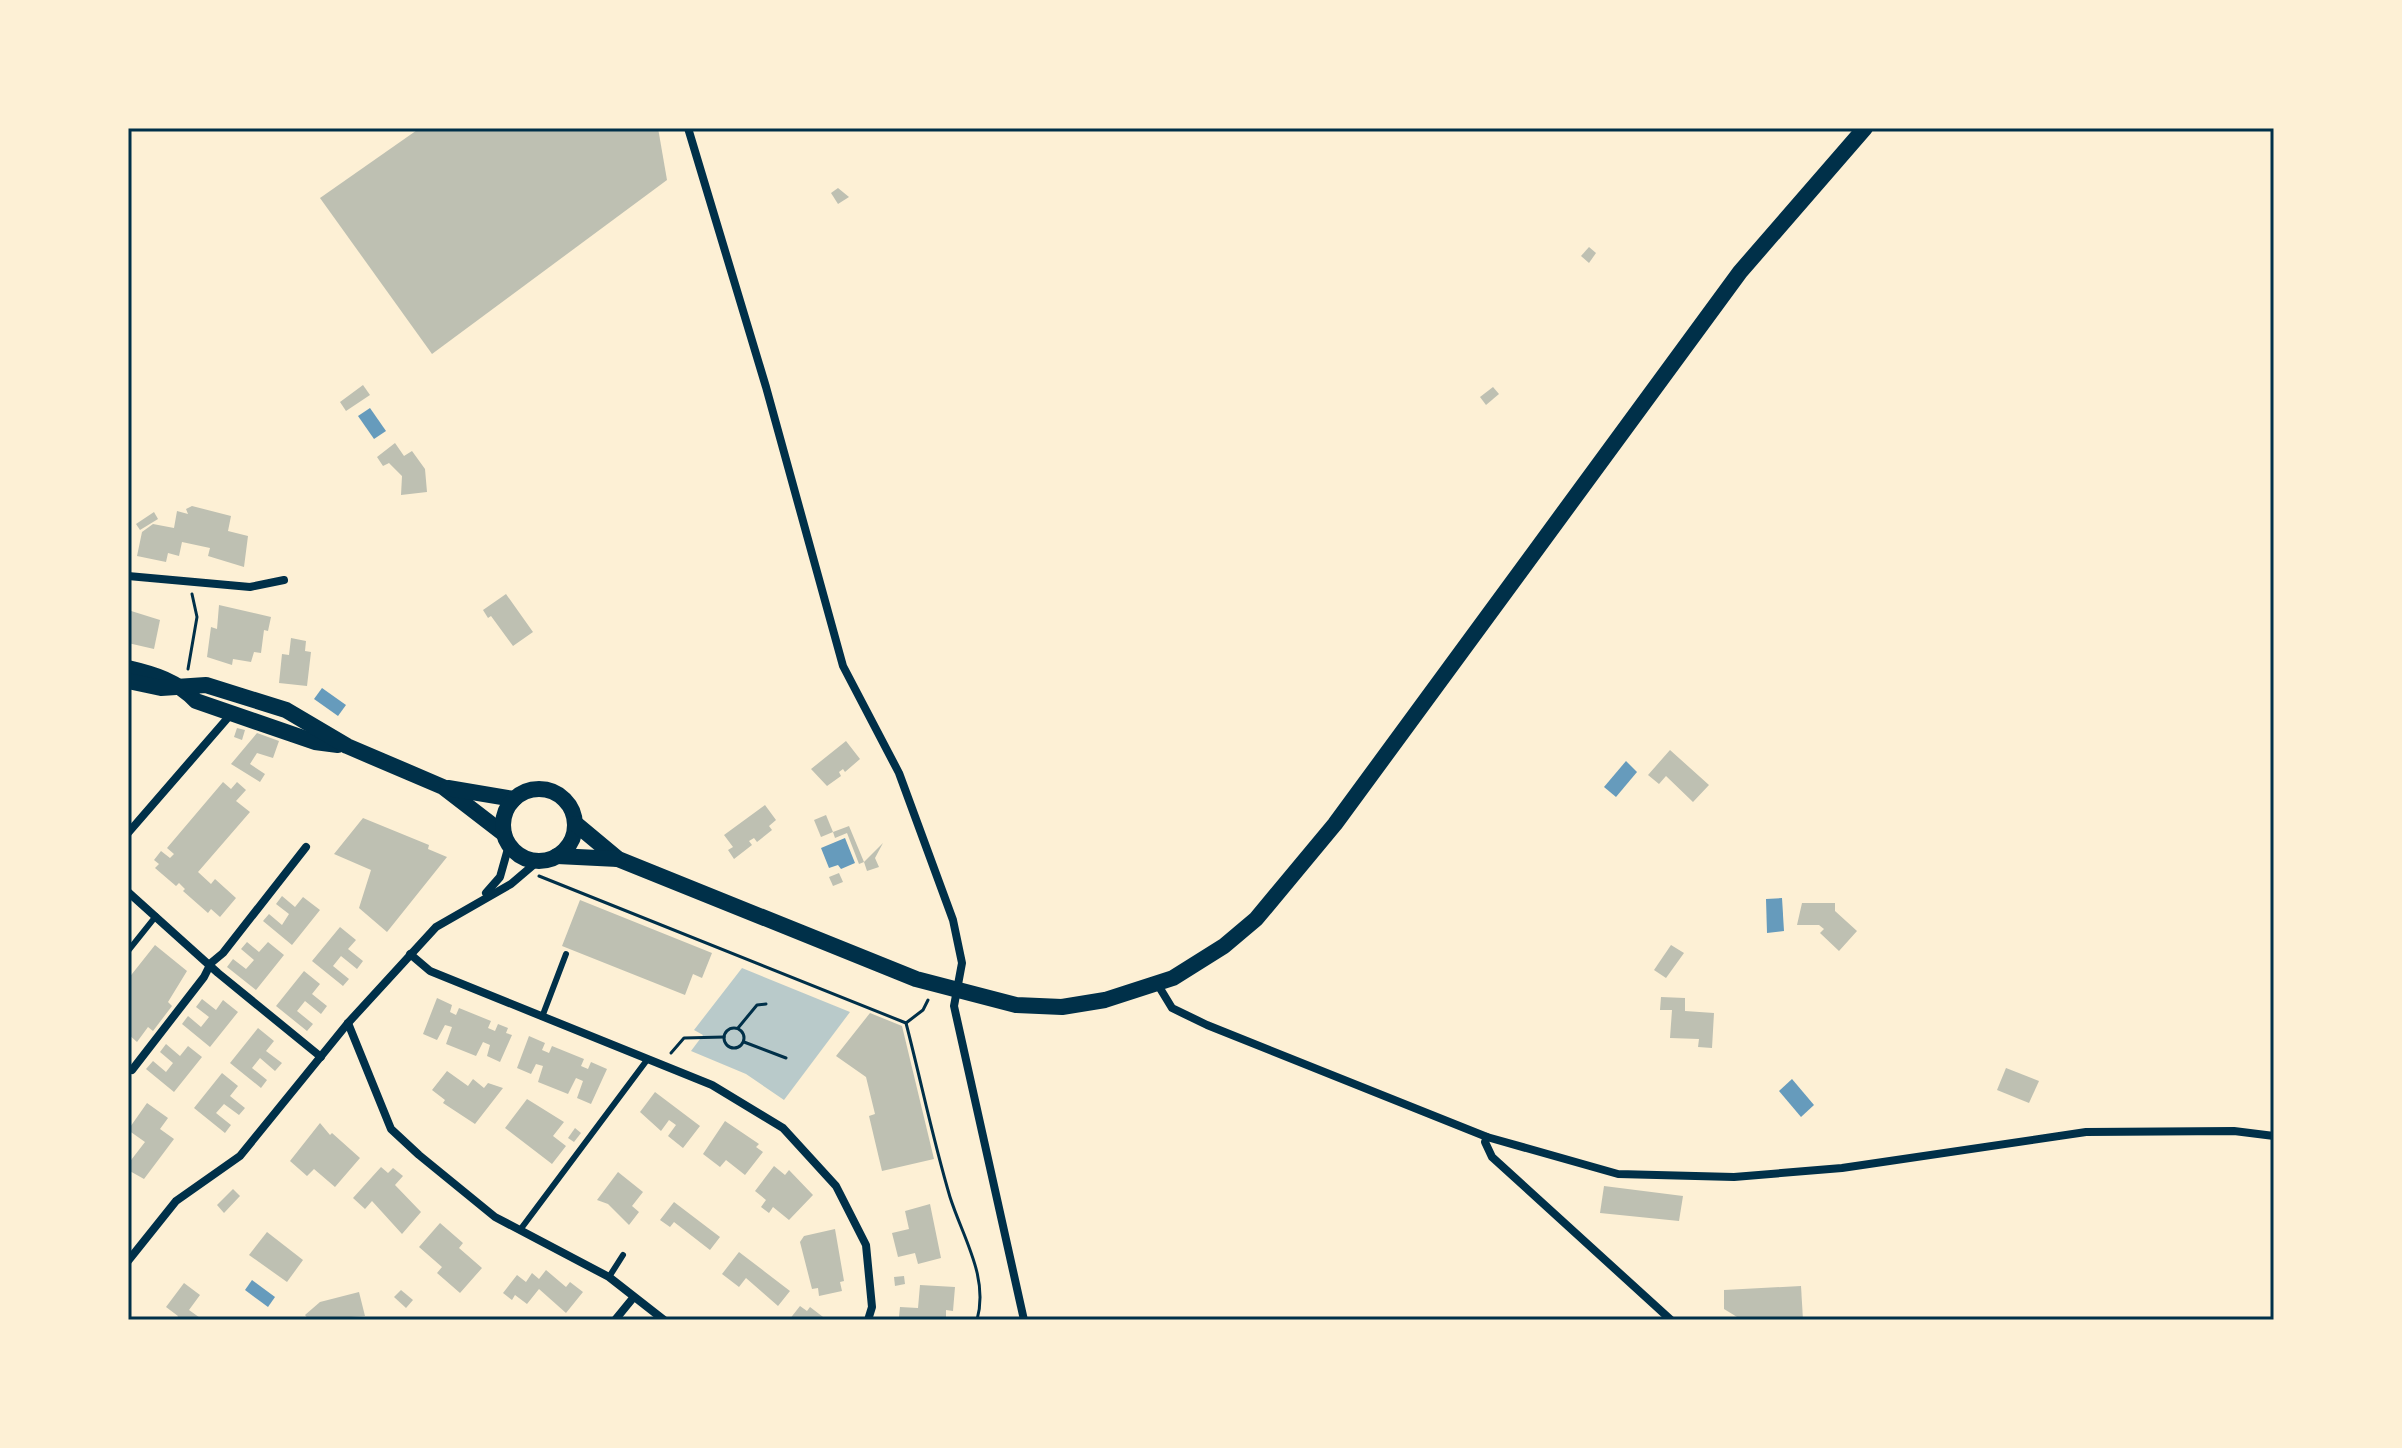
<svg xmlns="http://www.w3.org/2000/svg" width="2402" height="1448" font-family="'Space Grotesk',sans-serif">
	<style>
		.green { fill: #b9caca }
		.water { fill: #669bbc }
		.building { fill: #bec0b2 }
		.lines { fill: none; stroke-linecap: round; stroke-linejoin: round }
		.path { stroke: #003049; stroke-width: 3 }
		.service { stroke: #003049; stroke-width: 6 }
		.minor { stroke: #003049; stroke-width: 8 }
		.secondary { stroke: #003049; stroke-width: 16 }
		.neatline { fill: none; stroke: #003049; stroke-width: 3 }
	</style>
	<rect width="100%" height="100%" fill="#fdf0d5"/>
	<polygon class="green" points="742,968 850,1012 784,1100 746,1074 691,1051 703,1035 694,1030"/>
	<g class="water">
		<polygon points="370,408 386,431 374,439 358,416"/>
		<polygon points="322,688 346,705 338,716 314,699"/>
		<polygon points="1626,761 1637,772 1616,797 1604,787"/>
		<polygon points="845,838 855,863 841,869 838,865 829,868 821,848"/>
		<polygon points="1782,898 1784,931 1767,933 1766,899"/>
		<polygon points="1792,1079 1814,1105 1801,1117 1779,1091"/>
		<polygon points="252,1280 275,1297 268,1307 245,1290"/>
	</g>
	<g class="building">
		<polygon points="420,128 658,128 667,180 432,354 320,198"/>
		<polygon points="838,188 849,197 838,204 831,193"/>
		<polygon points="1589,247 1596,253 1589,263 1581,256"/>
		<polygon points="363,385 370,395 346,411 340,402"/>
		<polygon points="1493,387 1499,394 1486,405 1480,397"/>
		<polygon points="395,443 404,456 412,451 425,469 427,492 401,495 402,476 389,463 383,466 377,457"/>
		<polygon points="192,506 231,516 228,531 248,536 244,567 208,556 210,548 182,542 179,556 168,553 166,562 137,556 142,532 153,524 174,528 177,511 188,514 186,509"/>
		<polygon points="154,512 158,519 140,530 136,524"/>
		<polygon points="506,594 533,632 513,646 491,616 488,618 483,610"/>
		<polygon points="219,605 271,617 268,631 264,630 261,653 254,652 251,662 233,659 232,665 207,657 211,627 217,629"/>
		<polygon points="128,610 160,620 154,649 128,643"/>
		<polygon points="291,638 306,641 305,651 311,652 307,686 279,683 282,654 289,655"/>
		<polygon points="237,728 245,730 242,740 234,737"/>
		<polygon points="257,733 279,741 273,758 257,753 250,764 265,774 260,782 231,764"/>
		<polygon points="846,741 860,759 845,772 843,769 839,772 841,776 827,786 811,769"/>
		<polygon points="1670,750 1709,785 1693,802 1666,776 1659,784 1648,775"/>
		<polygon points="223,782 231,789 237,782 246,790 236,801 250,812 198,872 211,884 215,879 236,898 220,917 211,909 208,913 183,891 185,889 179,883 176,886 155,868 159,864 154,860 161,851 170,858 174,854 167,848"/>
		<polygon points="765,805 776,820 769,826 772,830 757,842 754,838 749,841 752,845 734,859 728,850 733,847 724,835"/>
		<polygon points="826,815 833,832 821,837 814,820"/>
		<polygon points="363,818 429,845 428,849 447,857 387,932 359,908 371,870 334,854"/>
		<polygon points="849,826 864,862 859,864 847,833 835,838 833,832"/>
		<polygon points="883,843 875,858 879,867 867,871 864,862"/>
		<polygon points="839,873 843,882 833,886 829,877"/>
		<polygon points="282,896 295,907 303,897 320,910 292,945 263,921 269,914 282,925 289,914 276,904"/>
		<polygon points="580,900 712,953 702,978 693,974 685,995 562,946"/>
		<polygon points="1802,903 1835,903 1835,911 1857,931 1839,951 1820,933 1824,929 1819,925 1797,925"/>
		<polygon points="340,927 356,940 348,949 363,961 357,969 341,956 333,966 349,979 343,986 312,961"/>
		<polygon points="247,942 259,952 268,942 284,955 256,990 227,967 233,959 246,969 254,960 241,949"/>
		<polygon points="155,945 187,971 168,1002 172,1006 153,1031 148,1027 137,1042 128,1034 128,979"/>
		<polygon points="1671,945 1684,953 1666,978 1654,970"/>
		<polygon points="304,971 320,984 312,994 327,1006 321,1014 305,1001 297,1011 313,1024 307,1031 276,1006"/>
		<polygon points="1661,997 1685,998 1685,1011 1714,1013 1712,1048 1698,1047 1699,1039 1670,1038 1672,1010 1660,1010"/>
		<polygon points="437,998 452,1005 450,1012 456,1015 459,1008 491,1021 488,1028 495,1031 498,1024 508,1028 506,1033 512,1035 500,1062 487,1056 490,1045 483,1042 476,1056 446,1044 452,1027 445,1025 437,1040 423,1034"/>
		<polygon points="202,999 216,1010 223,1000 238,1012 210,1047 182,1024 188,1016 201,1027 209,1017 196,1007"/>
		<polygon points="870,1013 902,1026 934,1159 882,1171 869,1116 875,1114 866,1077 836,1056"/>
		<polygon points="258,1028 274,1041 266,1051 282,1063 275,1071 260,1058 252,1068 267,1080 261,1088 230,1063"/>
		<polygon points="529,1036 545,1043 542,1050 549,1053 552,1046 584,1059 581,1066 588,1069 591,1062 607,1069 591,1104 577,1098 583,1081 576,1078 568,1094 538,1082 543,1066 536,1064 531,1074 517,1068"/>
		<polygon points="166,1044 180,1056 188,1046 202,1057 174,1092 146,1069 153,1061 166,1072 173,1063 160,1052"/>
		<polygon points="2006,1068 2039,1081 2029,1103 1997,1090"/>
		<polygon points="447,1071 468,1086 473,1079 484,1088 488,1083 503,1088 475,1124 443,1103 445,1100 432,1090"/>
		<polygon points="222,1073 238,1086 230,1096 245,1108 239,1115 224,1104 216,1113 231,1125 225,1133 194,1108"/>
		<polygon points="655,1092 700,1126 683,1148 668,1136 676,1125 669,1120 661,1131 640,1112"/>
		<polygon points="527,1099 564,1122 553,1136 566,1146 552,1164 505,1128"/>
		<polygon points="147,1103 168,1118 160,1129 174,1139 144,1179 128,1170 128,1164 145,1142 128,1130"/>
		<polygon points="725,1121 759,1144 756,1147 763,1152 745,1175 726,1160 720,1167 703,1154"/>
		<polygon points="320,1123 330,1135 332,1133 360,1158 335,1187 314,1169 307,1176 290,1161"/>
		<polygon points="575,1128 581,1133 574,1142 568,1138"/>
		<polygon points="774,1166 785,1175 789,1170 813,1195 789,1220 773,1207 769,1213 761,1207 766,1200 755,1191"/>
		<polygon points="381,1167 388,1173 393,1168 403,1176 395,1185 421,1212 402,1234 372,1201 365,1209 353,1198"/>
		<polygon points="618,1172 643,1192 632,1206 639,1212 629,1225 608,1204 597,1200"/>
		<polygon points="1604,1186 1683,1196 1679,1221 1600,1213"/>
		<polygon points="233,1189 240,1196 224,1213 217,1205"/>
		<polygon points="674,1202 720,1237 710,1250 674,1222 670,1227 660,1220"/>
		<polygon points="930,1204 941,1258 918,1264 915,1253 898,1257 892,1233 909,1229 905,1211"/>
		<polygon points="440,1223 463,1243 459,1248 482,1268 460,1293 437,1273 442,1267 419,1247"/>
		<polygon points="835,1229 844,1281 840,1282 842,1291 819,1296 818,1288 812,1289 800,1242 804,1236"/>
		<polygon points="267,1232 303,1260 287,1282 249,1255"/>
		<polygon points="739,1252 790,1291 778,1306 746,1278 739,1287 722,1274"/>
		<polygon points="546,1270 566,1287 570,1282 583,1292 566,1313 539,1289 527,1304 515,1295 512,1300 503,1293 517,1275 526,1282 532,1273 539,1279"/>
		<polygon points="904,1276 905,1284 895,1286 894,1277"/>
		<polygon points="184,1283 200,1295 189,1310 203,1320 176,1320 178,1316 166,1307"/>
		<polygon points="920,1285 955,1287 953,1311 946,1310 946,1320 899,1317 900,1307 918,1308"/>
		<polygon points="1801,1286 1803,1320 1742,1320 1724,1309 1724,1290"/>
		<polygon points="401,1290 413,1300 406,1308 394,1297"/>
		<polygon points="359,1292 365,1316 309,1320 305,1315 320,1302"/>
		<polygon points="800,1306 807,1311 810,1307 827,1320 789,1320"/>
	</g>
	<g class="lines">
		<g class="path">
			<polyline points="188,669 197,617 192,594"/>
			<path d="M539 876 906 1023C921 1081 933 1140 950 1197 963 1238 989 1277 977 1320"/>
			<polyline points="906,1023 923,1010 928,1000"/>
			<circle cx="734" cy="1038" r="10"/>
			<polyline points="738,1028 757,1005 766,1004"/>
			<polyline points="744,1042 786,1058"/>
			<polyline points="671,1053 684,1038 724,1037"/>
		</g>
		<g class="service">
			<polyline points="128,951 156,916"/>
			<polyline points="542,1017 566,954"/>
			<polyline points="520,1230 647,1060"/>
			<polyline points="609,1277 623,1255"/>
		</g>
		<g class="minor">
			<polyline points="688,128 766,387 843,666 899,773 953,920 962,963 954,1006 1024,1320"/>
			<polyline points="128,576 250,587 284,580"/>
			<polyline points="128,833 232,713"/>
			<polyline points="128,892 218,973 321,1057"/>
			<polyline points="486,893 500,877 509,845"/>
			<polyline points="410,954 430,971 712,1085 783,1128 836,1186 866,1245 872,1307 868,1320"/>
			<polyline points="1158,985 1172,1008 1207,1025 1487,1137 1618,1174 1734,1177 1842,1168 2086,1132 2234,1131 2274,1136"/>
			<polyline points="348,1023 391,1129 419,1155 495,1217 609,1277 664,1320"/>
			<polyline points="132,1070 204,977 211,963 223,953 306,847"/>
			<polyline points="1487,1137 1485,1142 1492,1157 1671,1320"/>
			<polyline points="128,1261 176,1201 240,1156 348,1023 436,927 511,884 538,861"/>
			<polyline points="615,1320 633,1298"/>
		</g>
		<g class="secondary">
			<path d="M128 668C154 674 177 681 196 701L315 742 338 745"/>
			<polyline points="128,681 161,688 206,685 286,710 347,746 443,787 504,834"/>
			<polyline points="448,788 514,799"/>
			<circle cx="539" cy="825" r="36"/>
			<polyline points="576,824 618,859 916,979 1016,1005 1062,1007 1105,1000 1173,978 1224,946 1256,919 1335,824 1740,272 1865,128"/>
			<polyline points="557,856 618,859"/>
		</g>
	</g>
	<rect width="2402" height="1448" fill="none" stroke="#fdf0d5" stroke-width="260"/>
	<rect x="130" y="130" width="2142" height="1188" class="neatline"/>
</svg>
